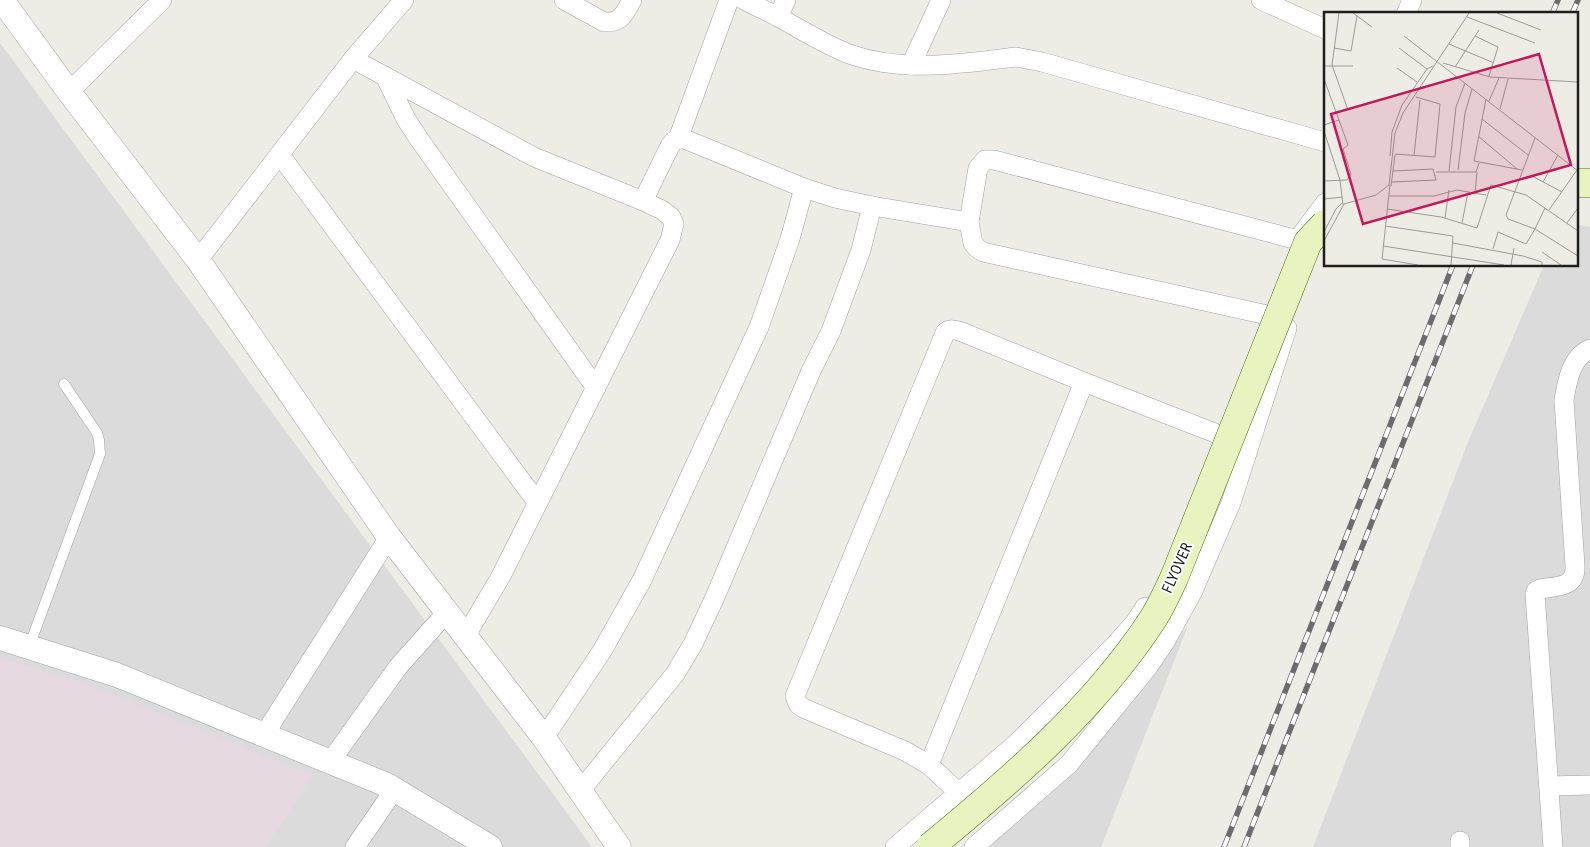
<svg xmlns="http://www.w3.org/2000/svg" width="1590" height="847" font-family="'Roboto Condensed',sans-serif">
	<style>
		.residential { fill: #dcdbdb }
		.industrial { fill: #e6d8e1 }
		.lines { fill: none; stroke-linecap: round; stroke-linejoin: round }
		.service-casing { stroke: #a2a2a2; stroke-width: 11 }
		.minor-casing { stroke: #a2a2a2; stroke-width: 20 }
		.tertiary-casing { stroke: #a2a2a2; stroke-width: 25 }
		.secondary-casing { stroke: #526a10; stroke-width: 29 }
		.service { stroke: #fff; stroke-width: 10 }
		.minor { stroke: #fff; stroke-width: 19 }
		.tertiary { stroke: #fff; stroke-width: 24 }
		.secondary { stroke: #e8f3bf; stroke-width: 28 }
		.rail-casing { stroke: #6c6c6c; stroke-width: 5.5 }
		.rail { stroke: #fff; stroke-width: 4; stroke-dasharray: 11; stroke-linecap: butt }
		.secondary-bridge-casing { stroke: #526a10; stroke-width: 29; stroke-linecap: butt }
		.secondary-bridge { stroke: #e8f3bf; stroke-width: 28 }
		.labels { text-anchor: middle; stroke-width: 4; stroke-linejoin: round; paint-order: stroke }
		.street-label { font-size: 15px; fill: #1e1e1e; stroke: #fff }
		.inset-road { fill: none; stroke: #9b9a95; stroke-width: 1 }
		.view { fill: #c2185b; fill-opacity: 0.15; stroke: #c2185b; stroke-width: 2.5 }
		.inset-edge { fill: none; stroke: #1e1e1e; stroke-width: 2.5 }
	</style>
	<rect width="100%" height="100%" fill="#eeede5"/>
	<g class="residential">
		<polygon points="0,43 592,847 0,847"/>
		<polygon points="1576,224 1590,227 1590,847 1313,847 1468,442 1544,265 1576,265"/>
		<polygon points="1188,626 1101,847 967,847 1120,704"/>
	</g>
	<polygon class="industrial" points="0,658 79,681 313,775 266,847 0,847"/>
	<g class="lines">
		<defs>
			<polyline id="service" points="29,647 100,454 99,440 97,433 64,384"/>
			<g id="minor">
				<path d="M564 0 604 22C622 23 624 14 632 0"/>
				<path d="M744 0C755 6 767 11 778 17 802 30 824 44 849 54 904 73 960 64 1016 57L1042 62 1325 142"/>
				<polyline points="1261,0 1325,29"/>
				<polyline points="1406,14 1412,0"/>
				<polyline points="778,17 786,0"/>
				<polyline points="353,59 534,157 643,201 662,210 671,217 674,224 670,240 501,576 465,637"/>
				<polyline points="911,65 941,0"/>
				<polyline points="385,76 406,119 419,139 596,388"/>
				<polyline points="69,92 162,0"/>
				<polyline points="678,139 729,0"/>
				<polyline points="280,155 537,502"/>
				<polyline points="643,201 670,146 674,141 682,138 804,188 835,198 872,206 969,222"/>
				<polyline points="1302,234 1325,203"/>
				<polyline points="198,260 353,59 404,0"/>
				<polyline points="1267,315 983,252 977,248 973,243 969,222 978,168 985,160 994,160 1298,240"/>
				<polyline points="264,735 389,537"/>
				<polyline points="544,738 602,651 642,580 759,327 790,239 804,188"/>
				<polyline points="330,762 398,667 447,612"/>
				<polyline points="929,765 1084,382"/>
				<polyline points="1549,786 1590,785"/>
				<polyline points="580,791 675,674 693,644 715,597 811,371 831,331 861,250 872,206"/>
				<path d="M958 792 929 765 905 751 803 708 798 704 795 696 945 333C949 328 956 330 962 332L1084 382 1220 435"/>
				<polyline points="1460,841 1460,847"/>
				<polyline points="355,847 394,790"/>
				<polyline points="895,847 1017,743 1115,645 1136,621 1145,607"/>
				<polyline points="974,847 1069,764 1148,667 1165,642 1192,593 1231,503 1287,328"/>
				<path d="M1553 847 1535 594 1536 591 1540 589C1557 586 1576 588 1575 566L1564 400C1567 382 1571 357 1590 349"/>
			</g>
			<g id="tertiary">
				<polyline points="2,0 69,92 198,260 389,537 544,738 619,847"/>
				<polyline points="0,638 117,675 387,785 490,847"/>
			</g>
			<polyline id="secondary" points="1576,183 1590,183"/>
		</defs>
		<use href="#service" class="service-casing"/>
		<use href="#minor" class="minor-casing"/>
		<use href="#tertiary" class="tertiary-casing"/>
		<use href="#secondary" class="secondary-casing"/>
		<use href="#service" class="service"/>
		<use href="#minor" class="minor"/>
		<use href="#tertiary" class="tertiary"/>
		<use href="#secondary" class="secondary"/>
		<defs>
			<g id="rail">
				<polyline points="1552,14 1558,0"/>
				<polyline points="1572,14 1578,0"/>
				<polyline points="1224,847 1453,265"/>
				<polyline points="1244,847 1473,265"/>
			</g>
		</defs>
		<use href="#rail" class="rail-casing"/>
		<use href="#rail" class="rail"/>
		<defs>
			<path id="secondary-bridge" d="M930 847C1011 780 1092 711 1151 622 1160 609 1167 593 1174 578L1308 242 1325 224"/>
		</defs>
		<use href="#secondary-bridge" class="secondary-bridge-casing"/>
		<use href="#secondary-bridge" class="secondary-bridge"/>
	</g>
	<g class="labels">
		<g class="street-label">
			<text transform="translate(1177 568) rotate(-66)" y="5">FLYOVER</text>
		</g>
	</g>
	<g transform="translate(1324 12)">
		<rect width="254" height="254" fill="#eeede5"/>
		<path class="inset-road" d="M15 1 8 53 24 98M29 1 48 15M173 1 217 18M143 5 211 31M80 24 254 159M151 24 174 35 165 64M125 32 170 51M10 36 27 39 33 4M75 36 103 57M119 51 166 65 254 70M0 54H29M131 55 155 18M73 56 93 70M0 67 24 133 19 137 27 162 23 168 0 169M162 87 150 149 198 158M165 89 175 66M176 97 184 67M158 107 204 143M0 113 15 108M0 119 16 168 19 193M154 124 193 157M71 142 111 145 116 92 92 85M90 143 96 88M66 144 68 120 78 93 103 57 109 54M134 158 141 101 148 77M125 159 132 95 141 71M112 160H152L155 151M208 164 238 180M68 170 112 168 109 157 69 159M219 170 234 143M66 173 58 247 94 253M67 174 71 143M151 181 153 160M65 184H110L133 178 162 183M0 187 19 185M221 196 211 217 254 244M63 197 117 205 153 216 167 173 202 183 254 219M225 198 253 158M121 206 125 178M138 211 144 180M243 211 254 196M61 214 129 224 127 253M0 220 12 197 19 190M0 229 20 192 52 183 65 173 71 121 79 101 145 1M129 231 199 244 218 250V253M59 234 180 253M169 237 174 220 202 232 211 217 184 207 182 203 211 126M218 240 237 253M187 253 190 236"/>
		<path class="view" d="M215 42 247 153 39 212 7 102Z"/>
		<rect width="254" height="254" class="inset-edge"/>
	</g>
</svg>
